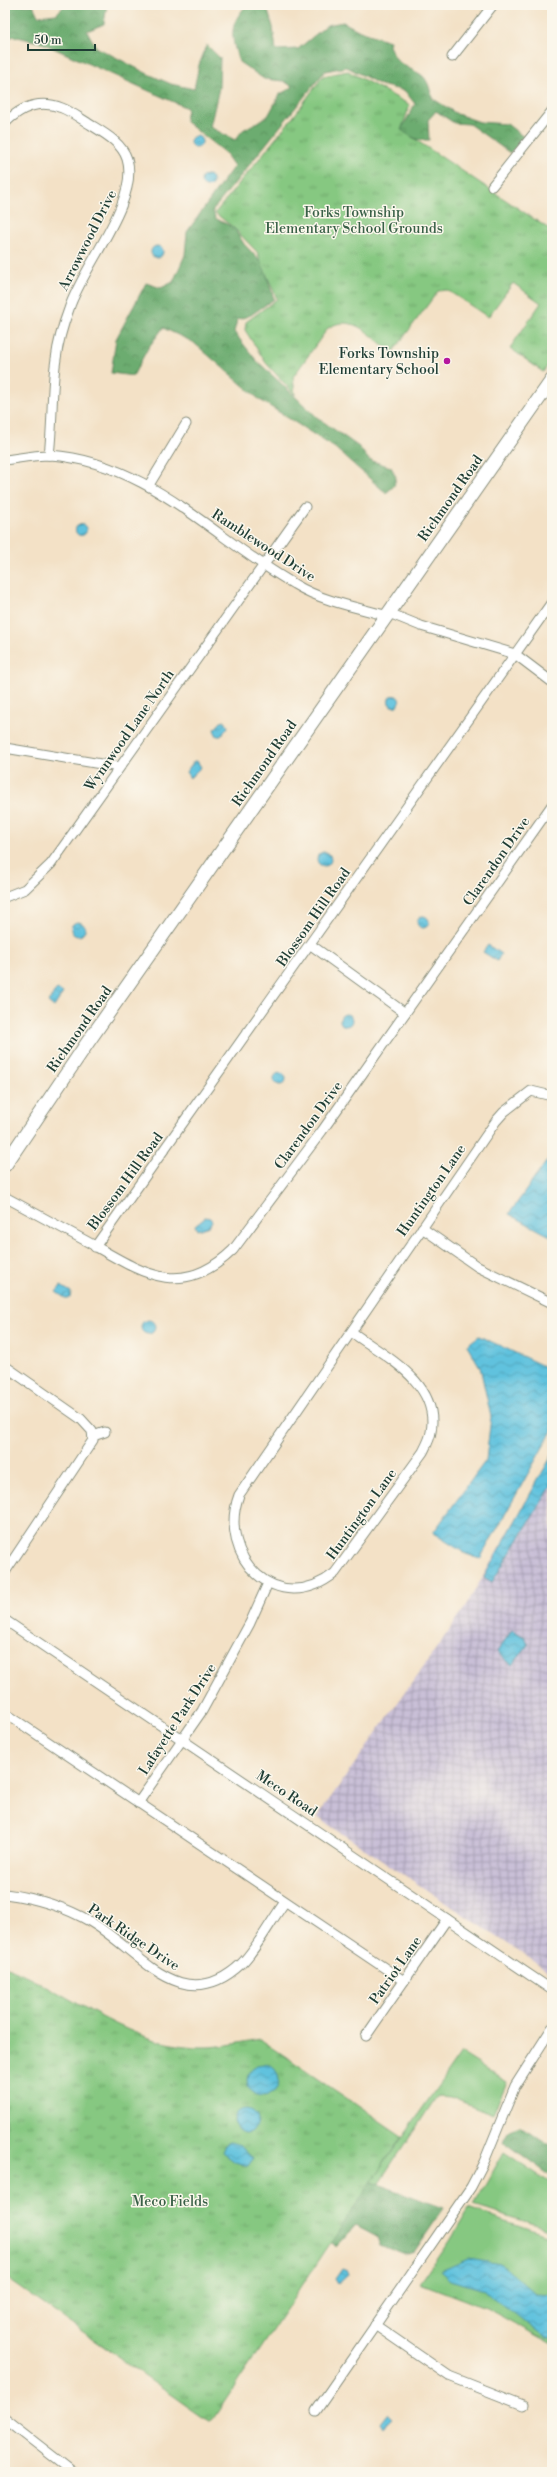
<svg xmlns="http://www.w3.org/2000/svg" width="557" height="2477" font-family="'Libre Bodoni',serif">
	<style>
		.industrial { fill: url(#industrial-grid) }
		.green { fill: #86c881; stroke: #52825a }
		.forest { fill: url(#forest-crowns); stroke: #467452 }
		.park { fill: url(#park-tufts); stroke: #52825a }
		.water { fill: url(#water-waves); stroke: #408089 }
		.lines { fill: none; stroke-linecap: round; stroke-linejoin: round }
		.street-casing { stroke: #898f7d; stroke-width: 11 }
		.secondary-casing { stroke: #898f7d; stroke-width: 15 }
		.street { stroke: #fff; stroke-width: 9 }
		.secondary { stroke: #fff; stroke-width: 13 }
		.poi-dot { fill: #b5179e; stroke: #fbf7ec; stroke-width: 1.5 }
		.labels { text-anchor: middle; stroke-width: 3; stroke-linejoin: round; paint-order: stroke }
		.park-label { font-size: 14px; fill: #396047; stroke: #fbf7ec }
		.street-label { font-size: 14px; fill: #1f3d34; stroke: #fbf7ec }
		.poi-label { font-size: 14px; fill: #1f3d34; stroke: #fbf7ec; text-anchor: end }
	</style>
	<defs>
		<pattern id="industrial-grid" width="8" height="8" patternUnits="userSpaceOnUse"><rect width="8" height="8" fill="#c9bfd7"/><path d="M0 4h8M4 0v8" fill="none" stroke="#a39caf"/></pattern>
		<pattern id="forest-crowns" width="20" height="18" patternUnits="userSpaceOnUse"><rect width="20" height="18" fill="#6cac6f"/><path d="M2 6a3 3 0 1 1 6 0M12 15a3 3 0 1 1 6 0" fill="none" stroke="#588d5c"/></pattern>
		<pattern id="park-tufts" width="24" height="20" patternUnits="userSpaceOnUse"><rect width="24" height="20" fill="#86c881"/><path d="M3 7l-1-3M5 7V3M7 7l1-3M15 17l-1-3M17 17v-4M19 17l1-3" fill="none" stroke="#6da46a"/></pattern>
		<pattern id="water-waves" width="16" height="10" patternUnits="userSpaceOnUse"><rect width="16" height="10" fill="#60c2de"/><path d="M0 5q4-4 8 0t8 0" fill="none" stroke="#4f9fb5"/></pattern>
	</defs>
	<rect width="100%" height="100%" fill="#fbf7ec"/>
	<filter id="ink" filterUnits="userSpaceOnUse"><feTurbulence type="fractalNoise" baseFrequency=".025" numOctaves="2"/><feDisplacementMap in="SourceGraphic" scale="8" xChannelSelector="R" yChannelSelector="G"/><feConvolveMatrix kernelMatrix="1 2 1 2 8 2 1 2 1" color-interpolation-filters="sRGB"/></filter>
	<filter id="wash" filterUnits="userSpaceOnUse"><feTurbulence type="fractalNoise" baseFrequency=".012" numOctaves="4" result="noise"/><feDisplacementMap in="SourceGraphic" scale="16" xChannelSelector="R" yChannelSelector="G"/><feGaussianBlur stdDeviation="0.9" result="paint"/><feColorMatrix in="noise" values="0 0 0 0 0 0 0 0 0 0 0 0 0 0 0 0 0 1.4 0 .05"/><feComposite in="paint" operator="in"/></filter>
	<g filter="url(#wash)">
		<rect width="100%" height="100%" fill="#f3e1c6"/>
		<polygon class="industrial" points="552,1457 552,1970 550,1972 317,1817 464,1609"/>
		<g class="green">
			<polygon points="461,2053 507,2082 493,2114 450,2097 437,2096 378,2185 371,2182"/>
			<polygon points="504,2152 552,2184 552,2230 474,2205"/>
			<polygon points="469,2208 552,2237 552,2344 486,2308 420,2283 450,2240"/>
		</g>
		<g class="forest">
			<path d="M5 5H33L38 16 56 14 65 5H107L104 24 87 31 96 47 146 73 171 84 194 89 199 65 207 45 220 58 219 88 210 127 235 140 243 130 268 116 280 94 293 87 284 81 264 79 239 62C231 37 228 25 247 5H266L273 27 276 50 298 49 327 25 343 22 360 31 390 41 389 46C392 51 395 59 399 62 420 77 426 69 432 98L457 114 480 122 507 124 525 138 510 153 469 124 454 123 436 111 428 120 429 140H417L401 130 415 104 405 91 381 85 347 67 325 71 213 210 215 218 234 228 244 244 263 264 274 299 251 315 237 320 234 332 256 360 318 418 359 447 369 460 391 467 396 477 394 486 386 493 335 448 260 400 193 342 163 328 148 348 133 376 111 373 116 339 146 283 161 288 173 282 185 255 187 232 234 166 225 153 185 121 187 108 42 43 14 36 5 40Z"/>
			<polygon points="520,2126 552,2146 552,2177 503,2141 509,2130"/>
			<polygon points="367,2180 444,2208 414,2252 405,2255 380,2245 377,2236 356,2225 335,2247 323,2235"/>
		</g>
		<g class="park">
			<path d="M348 71 410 105 401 130 552 231V360L543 372 510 348 541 303 513 283 488 317 447 290 438 291 392 353C373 338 353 312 328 328L293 377 295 395 266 363 245 330 246 322 277 299 257 252 234 228 215 213 294 116 323 76Z"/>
			<path d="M5 1966C72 1993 132 2050 209 2047 226 2046 243 2042 260 2039L402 2136 211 2422 5 2277Z"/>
		</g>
		<g class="water">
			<circle cx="196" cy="142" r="6"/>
			<circle cx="207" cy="181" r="6"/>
			<circle cx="157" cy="252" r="6"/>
			<circle cx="81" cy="530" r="5.5"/>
			<circle cx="394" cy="701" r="5.5"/>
			<polygon points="225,721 228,727 221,736 217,736 214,730 221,722"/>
			<polygon points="194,761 197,761 201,767 190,778 186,772"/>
			<circle cx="324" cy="859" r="7"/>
			<circle cx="423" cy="922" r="6"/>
			<circle cx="78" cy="929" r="7"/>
			<polygon points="488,945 501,954 497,961 483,952"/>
			<polygon points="57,989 63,993 54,1007 48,1002"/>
			<circle cx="346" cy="1020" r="6"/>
			<circle cx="280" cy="1079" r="6"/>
			<polygon points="549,1158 552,1160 552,1237 509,1214"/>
			<polygon points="205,1217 210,1218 212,1221 209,1226 197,1230 195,1225"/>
			<polygon points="61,1286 71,1292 70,1298 65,1298 56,1292"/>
			<circle cx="148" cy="1327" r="7"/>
			<polygon points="479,1336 552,1370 552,1431 480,1559 466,1554 433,1533 486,1460 491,1417 480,1367 467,1345"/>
			<polygon points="552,1455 552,1485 492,1582 484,1577"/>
			<polygon points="512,1630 525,1637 529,1645 512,1665 497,1652"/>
			<circle cx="263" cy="2080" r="16"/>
			<circle cx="246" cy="2121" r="12"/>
			<polygon points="230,2142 240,2145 253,2159 248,2166 235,2162 222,2152 225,2145"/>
			<polygon points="468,2259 501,2264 535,2294 552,2295 552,2339 546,2338 484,2290 451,2280 441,2271"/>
			<polygon points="342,2269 347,2271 348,2275 338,2284 335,2279"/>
			<polygon points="387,2414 392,2419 383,2428 380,2423"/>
		</g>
	</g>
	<g filter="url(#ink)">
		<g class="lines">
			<defs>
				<g id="street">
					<polyline points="452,57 493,5"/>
					<path d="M5 123C21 107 39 99 62 108 72 112 81 119 91 125 104 133 122 143 127 159 140 201 82 267 69 309 63 325 58 342 56 359 51 390 53 423 49 455"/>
					<polyline points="492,186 552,111"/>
					<path d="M5 460C20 458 35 455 50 455 149 462 213 538 294 584 322 601 354 607 385 615L389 613 421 626 515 654 552 682"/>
					<polyline points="149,485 186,424"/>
					<polyline points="5,748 119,767"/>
					<polyline points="5,897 25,889 51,864 305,507"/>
					<polyline points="311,945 405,1013"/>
					<path d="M5 1197C33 1212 60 1227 88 1242 141 1272 180 1301 233 1250L322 1131 552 805"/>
					<polyline points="422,1228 478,1267 552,1303"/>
					<polyline points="95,1247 552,602"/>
					<path d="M353 1333C386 1357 440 1383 431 1432 430 1439 426 1446 423 1452L335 1573C278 1619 216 1557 239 1495L496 1121 504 1112 531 1091 552 1096"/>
					<polyline points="5,1366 81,1419 92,1431 93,1440 5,1572"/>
					<polyline points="93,1436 105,1432"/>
					<polyline points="5,1620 552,1990"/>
					<polyline points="5,1713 404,1981"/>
					<polyline points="138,1803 202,1711 250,1623 268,1583"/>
					<path d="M5 1894C36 1898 64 1906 91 1922 140 1951 182 2019 241 1964 256 1950 272 1919 285 1902"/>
					<polyline points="366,2036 447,1919"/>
					<polyline points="375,2325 449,2376 523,2405"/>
					<polyline points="316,2411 471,2187 484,2162 515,2086 552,2028"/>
					<polyline points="5,2419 73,2472"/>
				</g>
				<polyline id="secondary" points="5,1165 88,1042 552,380"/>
			</defs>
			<use href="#street" class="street-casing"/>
			<use href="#secondary" class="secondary-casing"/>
			<use href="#street" class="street"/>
			<use href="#secondary" class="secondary"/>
		</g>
	</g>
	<circle class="poi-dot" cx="447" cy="361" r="4"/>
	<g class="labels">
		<g class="park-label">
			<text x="354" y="217">Forks Township<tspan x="354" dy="16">Elementary School Grounds</tspan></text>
			<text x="170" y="2206">Meco Fields</text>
		</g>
		<g class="street-label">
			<text transform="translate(87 240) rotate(-63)" y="5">Arrowwood Drive</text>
			<text transform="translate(450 498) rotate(-55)" y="5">Richmond Road</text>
			<text transform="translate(264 545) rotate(33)" y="5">Ramblewood Drive</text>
			<text transform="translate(129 730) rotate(-55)" y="5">Wynnwood Lane North</text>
			<text transform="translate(264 763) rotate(-55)" y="5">Richmond Road</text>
			<text transform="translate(496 861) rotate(-55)" y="5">Clarendon Drive</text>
			<text transform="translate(313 917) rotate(-55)" y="5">Blossom Hill Road</text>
			<text transform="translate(79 1029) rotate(-55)" y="5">Richmond Road</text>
			<text transform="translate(308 1125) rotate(-54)" y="5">Clarendon Drive</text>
			<text transform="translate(125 1181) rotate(-54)" y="5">Blossom Hill Road</text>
			<text transform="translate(431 1190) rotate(-55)" y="5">Huntington Lane</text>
			<text transform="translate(361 1514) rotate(-54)" y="5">Huntington Lane</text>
			<text transform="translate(177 1719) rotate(-57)" y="5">Lafayette Park Drive</text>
			<text transform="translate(287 1793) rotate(34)" y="5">Meco Road</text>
			<text transform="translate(134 1937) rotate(34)" y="5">Park Ridge Drive</text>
			<text transform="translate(395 1970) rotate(-55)" y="5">Patriot Lane</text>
		</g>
		<g class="poi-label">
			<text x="439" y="358">Forks Township<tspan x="439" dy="16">Elementary School</tspan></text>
		</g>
	</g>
	<rect width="557" height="2477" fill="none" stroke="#fbf7ec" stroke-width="20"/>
	<path d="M28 44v6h67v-6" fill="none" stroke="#1f3d34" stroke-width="2"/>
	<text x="34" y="44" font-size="12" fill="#1f3d34" stroke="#fbf7ec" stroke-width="3" paint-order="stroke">50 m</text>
</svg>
